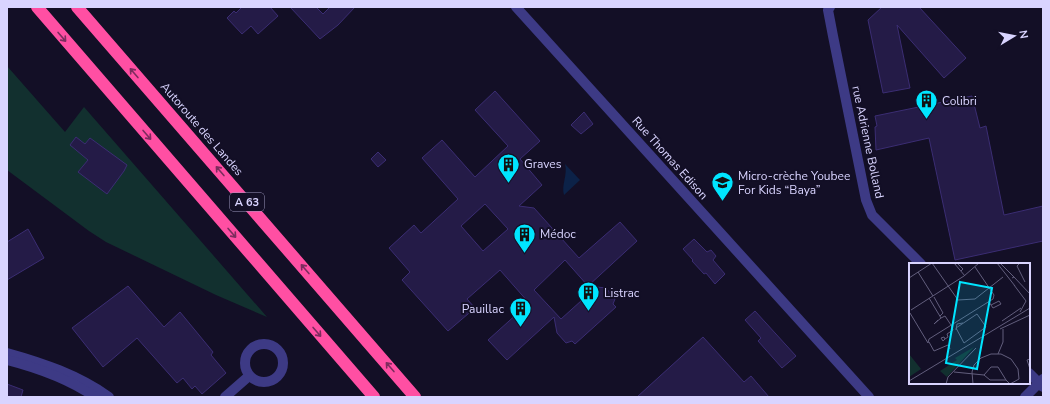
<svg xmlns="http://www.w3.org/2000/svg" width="1050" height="404" font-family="'Nunito Sans',sans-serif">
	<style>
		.green { fill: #12302f }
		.water { fill: #0c2248 }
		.building { fill: #241b47; stroke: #3b2d73; fill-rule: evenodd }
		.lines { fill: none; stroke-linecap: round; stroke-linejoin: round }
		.street { stroke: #3d3a85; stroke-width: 10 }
		.highway { stroke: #ff4fa3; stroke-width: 12 }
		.oneway { stroke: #7d2c5e }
		.labels { text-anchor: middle; stroke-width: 4; stroke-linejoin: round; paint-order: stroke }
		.shield { fill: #130f26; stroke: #9e99be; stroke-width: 1 }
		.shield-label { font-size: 11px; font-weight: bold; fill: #d9d4ff }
		.poi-label { font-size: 12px; fill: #d9d4ff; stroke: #130f26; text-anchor: start }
		.street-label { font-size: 12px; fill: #d9d4ff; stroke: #130f26 }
		.inset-road { fill: none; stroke: #625e7d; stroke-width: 1 }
		.view { fill: #00e5ff; fill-opacity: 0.15; stroke: #00e5ff; stroke-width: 2 }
		.inset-edge { fill: none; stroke: #d9d4ff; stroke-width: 2 }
	</style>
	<rect width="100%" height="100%" fill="#130f26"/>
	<polygon class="green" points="7,66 65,132 84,107 267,317 216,295 106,242 89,231 7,170"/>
	<path class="water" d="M565 164 580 180 564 195C561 185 568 175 565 164Z"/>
	<g class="building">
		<polygon points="242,7 270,7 278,16 258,34 251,26 242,34 227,18 234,11 236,13"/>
		<polygon points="290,7 316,7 323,14 330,7 355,7 338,25 320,39"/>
		<polygon points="882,7 919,7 966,58 944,78 897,25 910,88 883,93 868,20"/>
		<path d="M495 91 540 141 520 159 542 185 519 206 534 208 579 258 620 222 637 241 588 286 565 260 534 290 561 319 592 291 588 286 606 288 615 299 613 304 616 307 575 344 572 341 566 343 557 333 554 317 507 360 488 340 529 303 500 270 467 299 475 308 448 331 402 280 410 272 389 248 414 225 421 233 458 199 422 158 442 140 475 177 508 146 475 110ZM485 204 508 229 483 251 461 226Z"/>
		<polygon points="972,96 980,128 986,126 1004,215 1043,206 1043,241 955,260 929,138 876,150 875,127 877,126 875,116"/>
		<polygon points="584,112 593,124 581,134 571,125"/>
		<polygon points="76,137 85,144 90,138 127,165 124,171 107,194 78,172 88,160 70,145"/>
		<polygon points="378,152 386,160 378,167 371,159"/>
		<polygon points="28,229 44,258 7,280 7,242"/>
		<polygon points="694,239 707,252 711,250 716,256 713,260 725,274 715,284 706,273 704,274 692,261 693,260 683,249"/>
		<polygon points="128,286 164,327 180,312 213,352 211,355 226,373 202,394 195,386 192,389 183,378 177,383 137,338 103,367 72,328"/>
		<polygon points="755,311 796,356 782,368 758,341 761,338 745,320"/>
		<polygon points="703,337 744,382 751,376 769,397 637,397"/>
		<polygon points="7,384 23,390 21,397 7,397"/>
	</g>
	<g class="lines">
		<g class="street">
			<polyline points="516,7 869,397"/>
			<polyline points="830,7 828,10 833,36 866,200 872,215 921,264"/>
			<circle cx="264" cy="363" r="19"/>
			<path d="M7 353C43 363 78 375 109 397"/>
			<path d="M7 360C38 368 69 379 95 397"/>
			<polyline points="1029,373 1043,387"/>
			<polyline points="225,397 249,376"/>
			<polyline points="1025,397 1043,379"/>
		</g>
		<g class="highway">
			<polyline points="37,7 374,397"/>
			<polyline points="77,7 415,397"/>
		</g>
	</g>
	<defs><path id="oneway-shaft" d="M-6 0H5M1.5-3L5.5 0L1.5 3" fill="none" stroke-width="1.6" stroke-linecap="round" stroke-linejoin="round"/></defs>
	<g class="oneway">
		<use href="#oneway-shaft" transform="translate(62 37) rotate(49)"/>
		<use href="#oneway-shaft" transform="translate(134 73) rotate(-131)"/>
		<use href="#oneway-shaft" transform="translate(147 135) rotate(49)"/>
		<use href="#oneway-shaft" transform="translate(220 171) rotate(-131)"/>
		<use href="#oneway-shaft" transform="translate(232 233) rotate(49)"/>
		<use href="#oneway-shaft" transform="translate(305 269) rotate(-131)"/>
		<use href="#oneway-shaft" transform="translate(317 332) rotate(49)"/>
		<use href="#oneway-shaft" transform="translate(390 367) rotate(-131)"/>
	</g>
	<defs>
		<symbol id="building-pin" viewBox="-11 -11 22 30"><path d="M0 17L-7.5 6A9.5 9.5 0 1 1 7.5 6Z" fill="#00e5ff" stroke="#130f26"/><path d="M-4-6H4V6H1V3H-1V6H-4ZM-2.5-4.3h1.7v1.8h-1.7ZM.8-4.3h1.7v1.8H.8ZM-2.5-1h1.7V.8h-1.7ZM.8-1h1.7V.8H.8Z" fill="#111"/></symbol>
		<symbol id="school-pin" viewBox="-11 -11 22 30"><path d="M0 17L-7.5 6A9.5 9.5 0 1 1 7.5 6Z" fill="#00e5ff" stroke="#130f26"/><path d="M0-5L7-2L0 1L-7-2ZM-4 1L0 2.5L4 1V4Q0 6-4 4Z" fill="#111"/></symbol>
	</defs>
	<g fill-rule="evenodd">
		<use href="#building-pin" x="914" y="88" width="25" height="34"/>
		<use href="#building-pin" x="496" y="152" width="25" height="34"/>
		<use href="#school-pin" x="710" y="170" width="25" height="34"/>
		<use href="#building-pin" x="512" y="222" width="25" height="34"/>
		<use href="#building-pin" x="576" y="280" width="25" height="34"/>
		<use href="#building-pin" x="508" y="296" width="25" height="34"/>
	</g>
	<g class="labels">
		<rect class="shield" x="230" y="193" width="34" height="18" rx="3"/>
		<g class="shield-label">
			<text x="247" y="206">A 63</text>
		</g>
		<g class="poi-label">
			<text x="942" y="105">Colibri</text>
			<text x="524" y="168">Graves</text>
			<text x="738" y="180">Micro-crèche Youbee<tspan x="738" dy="14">For Kids “Baya”</tspan></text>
			<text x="540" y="238">Médoc</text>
			<text x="604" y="297">Listrac</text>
			<text x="504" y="313" text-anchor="end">Pauillac</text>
		</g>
		<g class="street-label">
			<text transform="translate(202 129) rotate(49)" y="4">Autoroute des Landes</text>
			<text transform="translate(868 142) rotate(78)" y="4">rue Adrienne Bolland</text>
			<text transform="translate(670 158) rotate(48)" y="4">Rue Thomas Edison</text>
		</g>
	</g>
	<g transform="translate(909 263)">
		<rect width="121" height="121" fill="#130f26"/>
		<path d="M65 84 38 114 31 108 48 97 46 95ZM0 91 12 106 0 114Z" fill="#12302f"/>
		<path class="inset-road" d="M23 0 49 37 66 36 94 14M45 0 56 13M88 0 106 23M91 0 105 14M111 0 108 3 116 19M46 2 48 0 54 6 52 8M9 9 24 33M0 15 23 0M103 15 105 14 121 31M105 22 117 38 111 49M25 34 34 50 31 53M20 35 32 55 36 53 42 62M80 39 82 42 90 38 92 41 84 45 82 42M2 47 55 13 70 0M1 50 19 80 20 76 84 36 85 32 66 4M68 51 77 64 55 80 47 65ZM29 57 25 61 32 55M93 58 112 45M91 66 121 52M47 67 48 61 54 60M36 76 35 74 32 75 34 78 36 76 39 74 38 71 44 67 42 62M20 79 25 88 39 82 41 86M89 91 94 79V66M121 96 118 97 121 106M45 109 75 112 81 117H97L101 121 110 116M75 112 82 104H89L97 117M0 118 121 45M37 121 39 114 67 85M64 121 63 109 65 102 72 95 82 91H92L102 96 109 106 110 116"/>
		<path class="view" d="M51 19 83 25 68 106 37 100Z"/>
		<rect width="121" height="121" class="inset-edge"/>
	</g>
	<rect width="1050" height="404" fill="none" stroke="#d9d4ff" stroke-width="16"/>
	<g transform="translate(1014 36) rotate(80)" stroke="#130f26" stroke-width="3" paint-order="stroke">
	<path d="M0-3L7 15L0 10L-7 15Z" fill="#d9d4ff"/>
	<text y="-6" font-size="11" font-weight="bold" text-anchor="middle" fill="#d9d4ff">N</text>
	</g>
</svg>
